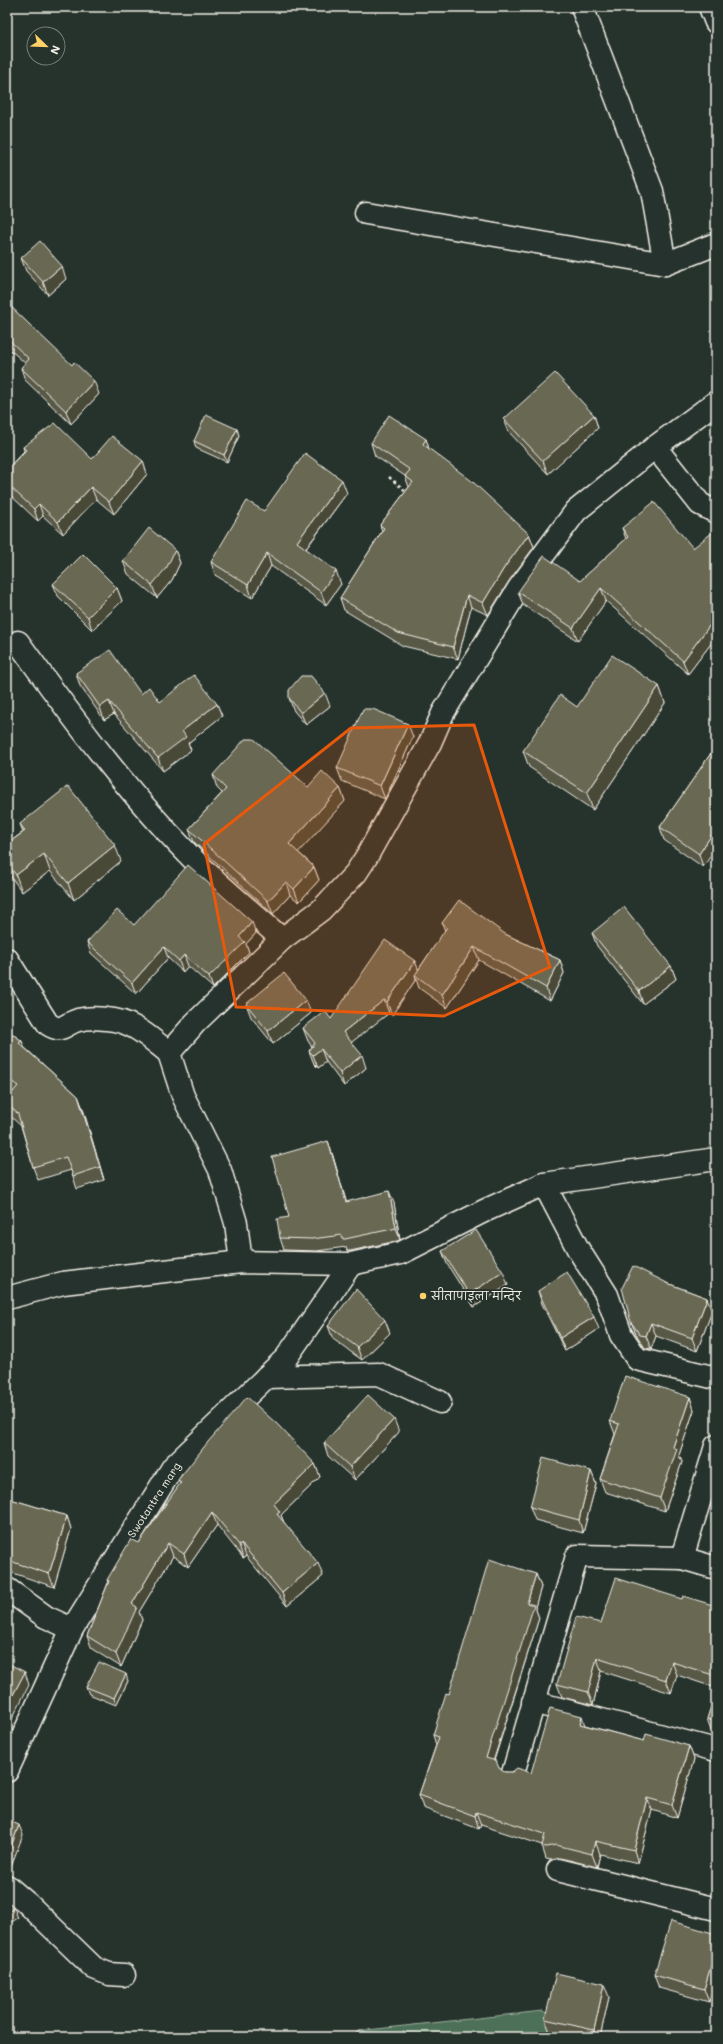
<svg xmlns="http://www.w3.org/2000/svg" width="723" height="2044" font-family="Mali,'Playpen Sans Deva',sans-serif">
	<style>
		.green { fill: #4d6f59; stroke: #a0b0a0 }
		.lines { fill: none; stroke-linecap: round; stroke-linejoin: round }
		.minor-casing { stroke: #f4f1e8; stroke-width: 25 }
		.secondary-casing { stroke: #f4f1e8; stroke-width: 25 }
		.path { stroke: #f4f1e8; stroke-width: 2.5; stroke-dasharray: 3 3; stroke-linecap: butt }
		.minor { stroke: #26332d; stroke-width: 22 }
		.secondary { stroke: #26332d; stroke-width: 22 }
		.wall { fill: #595947; stroke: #f4f1e8 }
		.shaded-wall { fill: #494839; stroke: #f4f1e8 }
		.building { fill: #686752; stroke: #f4f1e8 }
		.marked { fill: #e8590c; fill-opacity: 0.2; stroke: #e8590c; stroke-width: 3; stroke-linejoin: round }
		.poi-dot { fill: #ffd166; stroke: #26332d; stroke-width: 1.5 }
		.labels { text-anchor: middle; stroke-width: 3.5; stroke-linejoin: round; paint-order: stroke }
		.poi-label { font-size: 11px; fill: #f4f1e8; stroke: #26332d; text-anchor: start }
		.street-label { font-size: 11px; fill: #f4f1e8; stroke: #26332d }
	</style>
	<rect width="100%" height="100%" fill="#26332d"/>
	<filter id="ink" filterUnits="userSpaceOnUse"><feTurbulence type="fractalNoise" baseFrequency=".025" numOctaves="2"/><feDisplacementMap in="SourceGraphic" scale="8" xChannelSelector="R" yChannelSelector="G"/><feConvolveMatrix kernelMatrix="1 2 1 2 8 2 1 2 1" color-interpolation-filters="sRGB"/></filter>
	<g filter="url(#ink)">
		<polygon class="green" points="543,2011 583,2037 352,2037 358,2031"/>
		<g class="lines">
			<defs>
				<g id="minor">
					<polyline points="582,7 652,191 665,264 716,244"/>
					<polyline points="710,7 716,22"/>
					<polyline points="366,213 665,264"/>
					<polyline points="655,447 700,504 716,512"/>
					<path d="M18 642C74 720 132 799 201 867 227 892 255 915 282 939"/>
					<path d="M7 959 48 1024C63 1034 64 1024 78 1020 86 1018 98 1018 106 1019 132 1020 150 1038 169 1053"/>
					<polyline points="544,1184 578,1249 607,1295 621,1335 637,1359 716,1378"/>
					<polyline points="241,1262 236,1223 220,1170 183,1096 169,1053 195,1023 282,939 321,910 356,873 367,856 430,743 443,713 519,588 576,511 655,447 716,402"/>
					<polyline points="266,1377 379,1374 440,1402"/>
					<polyline points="682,1558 716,1446"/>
					<polyline points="7,1589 46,1617 72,1629"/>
					<polyline points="533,1702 716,1750"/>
					<polyline points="7,1771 72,1629 173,1467 286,1358 351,1264"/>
					<polyline points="513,1773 577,1556 682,1558 716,1568"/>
					<polyline points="558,1870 716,1909"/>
					<polyline points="7,1886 28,1904 94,1968 109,1974 124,1975"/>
				</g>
				<polyline id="secondary" points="7,1298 63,1283 241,1262 351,1264 401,1253 484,1211 544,1184 716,1159"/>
			</defs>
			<use href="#minor" class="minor-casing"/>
			<use href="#secondary" class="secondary-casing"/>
			<polyline class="path" points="389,477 408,493"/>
			<use href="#minor" class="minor"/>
			<use href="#secondary" class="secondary"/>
		</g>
		<g class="wall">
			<polygon points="21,258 66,279 48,295 26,271"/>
			<polygon points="7,303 99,394 71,424 25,380 21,368 25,363 7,347"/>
			<polygon points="594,415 598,428 548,474 509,432 504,419"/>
			<polygon points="237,429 239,436 227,462 196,448 194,441"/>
			<polygon points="426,439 429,449 529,534 534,547 509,581 488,615 471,607 458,659 403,646 344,610 340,598 382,531 380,525 409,487 405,476 375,456 371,443"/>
			<polygon points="23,447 92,459 147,474 114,514 96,499 63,534 43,516 38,521 7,492 7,469 24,451"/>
			<polygon points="347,493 306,549 341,584 326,605 271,566 252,598 215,575 211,562 264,511"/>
			<polygon points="622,528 693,548 716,536 716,637 688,674 606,601 578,641 523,605 518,592 580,581 626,539"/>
			<polygon points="175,550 180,563 172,580 157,598 128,574 123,561"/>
			<polygon points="53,584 117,588 122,601 92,630 58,596"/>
			<polygon points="76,673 141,694 160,702 217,704 222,716 188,743 191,750 163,771 114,714 104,720 80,686"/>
			<polygon points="659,686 665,703 593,810 529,767 523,751 577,707"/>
			<polygon points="289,698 330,706 306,725 294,711"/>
			<polygon points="413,737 385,799 342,781 337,768"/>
			<polygon points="716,746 703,867 664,840 660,827"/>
			<polygon points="213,775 308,787 340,788 345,801 298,852 314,867 319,880 299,902 290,895 273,914 194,842 189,829 222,793 217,788"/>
			<polygon points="20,824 121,861 74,900 50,871 22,892 7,871 7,844 23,832"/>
			<polygon points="442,923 505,934 560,960 564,973 550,1001 479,960 447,1008 419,988 416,979 392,1015 389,1013 351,1042 366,1068 344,1086 326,1062 318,1068 314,1064 309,1051 312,1047 308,1041 303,1028 331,1019 415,961 418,970 445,931"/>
			<polygon points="134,925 256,933 246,944 249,952 213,988 188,966 183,972 168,958 136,994 91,953 87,942"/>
			<polygon points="592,933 671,966 676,979 643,1004 597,946"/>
			<polygon points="306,1000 311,1013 273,1044 251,1017 246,1004"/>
			<polygon points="7,1030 22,1041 24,1047 78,1096 83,1109 104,1180 77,1189 71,1170 38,1180 33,1167 21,1126 9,1115 7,1110 7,1099 13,1092 7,1087"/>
			<polygon points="328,1141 332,1153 346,1202 394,1203 400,1240 397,1241 350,1251 347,1251 346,1247 317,1251 284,1250 280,1238 289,1217"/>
			<polygon points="442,1251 508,1285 474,1307 447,1264"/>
			<polygon points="667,1283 707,1298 712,1311 697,1351 656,1336 651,1349 645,1348 636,1334 631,1322"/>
			<polygon points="538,1291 599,1329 565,1351 542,1304"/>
			<polygon points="328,1326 390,1333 362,1360 333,1339"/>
			<polygon points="690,1397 694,1410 679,1455 682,1462 665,1511 605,1492 600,1479 615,1434 610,1421"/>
			<polygon points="399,1432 355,1480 328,1456 324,1443"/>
			<polygon points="315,1464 320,1477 281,1515 283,1521 323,1576 287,1606 246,1556 243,1558 217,1525 188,1567 173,1556 139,1612 142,1620 121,1667 92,1649 87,1636 108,1583 107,1580 139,1543 180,1484 178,1480"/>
			<polygon points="591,1471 596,1484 583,1533 535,1520 530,1507"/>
			<polygon points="7,1498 67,1516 71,1529 54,1587 7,1571"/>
			<polygon points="536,1574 541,1587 535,1607 539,1618 494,1761 499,1768 504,1772 531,1773 585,1725 644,1741 689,1746 694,1759 677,1818 652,1810 638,1863 600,1854 597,1867 561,1858 551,1860 546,1859 542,1846 542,1845 481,1825 479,1829 423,1808 419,1795 436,1745 433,1735 449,1694"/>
			<polygon points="682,1599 716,1606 716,1688 677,1675 671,1693 601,1671 593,1705 562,1697 557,1684 601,1623"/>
			<polygon points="128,1681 116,1705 89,1694 86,1687"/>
			<polygon points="716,1691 716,1733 712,1732 707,1719"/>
			<polygon points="716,1934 709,2002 659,1988 654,1975"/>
			<polygon points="609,1997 600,2037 572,2037 550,2032 545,2019"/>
		</g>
		<g class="shaded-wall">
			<polygon points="62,266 66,279 48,295 43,282"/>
			<polygon points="94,381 99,394 71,424 66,411"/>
			<polygon points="594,415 598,428 548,474 543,461"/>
			<polygon points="237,429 239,436 227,462 224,455"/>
			<polygon points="426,439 430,452 423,444"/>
			<polygon points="143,461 147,474 114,514 109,502"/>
			<polygon points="342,480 347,493 301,555 297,542"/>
			<polygon points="91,487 96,499 63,534 58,522"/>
			<polygon points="39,504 43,516 38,521 34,509"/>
			<polygon points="529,534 534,547 509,581 488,615 483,603 504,568"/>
			<polygon points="175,550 180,563 172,580 157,598 152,585"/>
			<polygon points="267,553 271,566 252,598 248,585"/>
			<polygon points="336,571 341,584 326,605 321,592"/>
			<polygon points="117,588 122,601 92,630 88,617"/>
			<polygon points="601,588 606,601 578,641 573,628"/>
			<polygon points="467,595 471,607 458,659 453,647"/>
			<polygon points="712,622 716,632 716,637 688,674 683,661"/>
			<polygon points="659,686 665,703 593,810 587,793"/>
			<polygon points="325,693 330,706 306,725 301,713"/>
			<polygon points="109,701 114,714 104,720 100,707"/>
			<polygon points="217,704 222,716 188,743 191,750 163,771 158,758 182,731"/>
			<polygon points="408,724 413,737 385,799 380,786"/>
			<polygon points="340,788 345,801 294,857 289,844"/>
			<polygon points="716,828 716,848 703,867 699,854"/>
			<polygon points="115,845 121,861 74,900 68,883"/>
			<polygon points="44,854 50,871 22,892 16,875"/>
			<polygon points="314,867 319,880 299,902 294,889"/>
			<polygon points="286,882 290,895 273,914 268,901"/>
			<polygon points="252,922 256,933 246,944 249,952 213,988 209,977 239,937"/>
			<polygon points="164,947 168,958 136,994 132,983"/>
			<polygon points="474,947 479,960 447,1008 442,995"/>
			<polygon points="184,955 188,966 183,972 179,961"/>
			<polygon points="560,960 564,973 550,1001 546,988"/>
			<polygon points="415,961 420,974 415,975 416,979 392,1015 387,1002"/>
			<polygon points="671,966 676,979 643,1004 639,991"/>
			<polygon points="306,1000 311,1013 273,1044 268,1031"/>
			<polygon points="384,1000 389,1013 348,1045 343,1032"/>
			<polygon points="22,1041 26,1054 19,1043"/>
			<polygon points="321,1049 326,1062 318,1068 313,1055"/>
			<polygon points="362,1055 366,1068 344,1086 340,1073"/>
			<polygon points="78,1096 83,1109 104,1180 100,1167"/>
			<polygon points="328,1141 332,1153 350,1214 346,1202"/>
			<polygon points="389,1191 394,1203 400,1240 396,1228"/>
			<polygon points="503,1272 508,1285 474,1307 469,1294"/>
			<polygon points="707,1298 712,1311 697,1351 692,1338"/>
			<polygon points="594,1317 599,1329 565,1351 560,1338"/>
			<polygon points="385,1320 390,1333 362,1360 357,1347"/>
			<polygon points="651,1323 656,1336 651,1349 646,1336"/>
			<polygon points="690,1397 694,1410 679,1455 682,1462 665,1511 660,1498 673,1447"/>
			<polygon points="394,1419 399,1432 355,1480 350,1467"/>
			<polygon points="315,1464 320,1477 281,1515 285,1525 282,1527 274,1504"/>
			<polygon points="591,1471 596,1484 583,1533 579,1520"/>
			<polygon points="212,1512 217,1525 188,1567 184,1554"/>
			<polygon points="67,1516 71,1529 54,1587 49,1574"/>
			<polygon points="168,1543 173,1556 139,1612 142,1620 121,1667 116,1654 132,1604"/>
			<polygon points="241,1543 246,1556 243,1558 239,1545"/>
			<polygon points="318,1563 323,1576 287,1606 282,1593"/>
			<polygon points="536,1574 541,1587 535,1607 539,1618 490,1771 486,1758 527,1603"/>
			<polygon points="597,1658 601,1671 593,1705 588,1692"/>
			<polygon points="672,1662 677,1675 671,1693 666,1680"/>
			<polygon points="25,1672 29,1685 7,1729 7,1706"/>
			<polygon points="126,1674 128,1681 116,1705 114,1698"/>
			<polygon points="582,1716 586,1729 580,1724"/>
			<polygon points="689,1746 694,1759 677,1818 672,1805"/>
			<polygon points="647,1798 652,1810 638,1863 634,1850"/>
			<polygon points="476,1812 481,1825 479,1829 475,1816"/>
			<polygon points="19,1825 23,1835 8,1874 7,1870 7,1857"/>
			<polygon points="595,1841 600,1854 597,1867 592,1854"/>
			<polygon points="14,1908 18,1918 7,1925 7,1913"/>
			<polygon points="716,1949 716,1978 709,2002 704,1989"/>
			<polygon points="604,1984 609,1997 600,2037 596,2037 594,2030"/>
		</g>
		<g class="building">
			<polygon points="40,241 62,266 43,282 21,258"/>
			<polygon points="7,303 72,365 74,362 94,381 66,411 21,368 29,359 7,338"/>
			<polygon points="555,373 594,415 543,461 504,419"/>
			<polygon points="206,415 237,429 224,455 194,441"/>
			<polygon points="389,415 426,439 423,444 473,482 529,534 504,568 483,603 467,595 453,647 398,633 340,598 384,528 380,525 413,482 405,476 410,470 371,443"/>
			<polygon points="55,423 92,459 112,436 143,461 109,502 91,487 58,522 39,504 34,509 7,484 7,469 26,450 23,447"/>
			<polygon points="305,453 342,480 297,542 336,571 321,592 267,553 248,585 211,562 247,501 264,511"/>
			<polygon points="654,502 693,548 713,532 716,536 716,627 712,622 683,661 601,588 573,628 518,592 525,582 544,556 580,581 628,537 622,528"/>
			<polygon points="149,528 175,550 167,567 152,585 123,561"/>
			<polygon points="83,554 117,588 88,617 53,584"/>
			<polygon points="110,650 141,694 149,687 160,702 194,675 217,704 182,731 186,737 158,758 109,701 100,707 76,673"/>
			<polygon points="612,655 659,686 587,793 523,751 560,695 577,707"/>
			<polygon points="301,676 311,676 325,693 301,713 289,698 289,690"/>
			<polygon points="363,709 373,709 408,724 380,786 337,768"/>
			<polygon points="245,739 254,739 308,787 322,771 340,788 289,844 314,867 294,889 286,882 268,901 189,829 226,789 213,775"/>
			<polygon points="716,746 716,828 699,854 660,827"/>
			<polygon points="68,786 115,845 68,883 44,854 16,875 7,863 7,844 25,831 20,824"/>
			<polygon points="188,865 252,922 239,937 245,942 209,977 184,955 179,961 164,947 132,983 87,942 117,910 134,925"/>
			<polygon points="459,900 505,934 560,960 546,988 474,947 442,995 415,975 447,927 442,923"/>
			<polygon points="624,907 671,966 639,991 592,933"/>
			<polygon points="385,940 415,961 387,1002 384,1000 343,1032 362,1055 340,1073 321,1049 313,1055 309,1051 315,1043 303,1028 325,1011 331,1019"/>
			<polygon points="284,973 306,1000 268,1031 246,1004"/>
			<polygon points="7,1030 22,1041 19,1043 78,1096 100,1167 73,1176 66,1157 33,1167 18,1114 7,1104 7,1099 18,1086 7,1078"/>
			<polygon points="328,1141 346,1202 389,1191 396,1228 392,1229 345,1239 343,1239 342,1235 312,1239 280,1238 277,1219 289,1217 272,1157"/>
			<polygon points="476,1230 503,1272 469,1294 442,1251"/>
			<polygon points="633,1266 667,1283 707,1298 692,1338 651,1323 646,1336 640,1335 631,1322 622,1288"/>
			<polygon points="567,1272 594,1317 560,1338 538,1291"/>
			<polygon points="356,1289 385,1320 357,1347 328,1326"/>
			<polygon points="625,1376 690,1397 673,1447 677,1449 660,1498 600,1479 619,1424 610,1421"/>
			<polygon points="368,1395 394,1419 350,1467 324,1443"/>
			<polygon points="247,1397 278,1425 315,1464 274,1504 280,1512 277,1514 318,1563 282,1593 241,1543 239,1545 212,1512 184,1554 168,1543 132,1604 137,1607 116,1654 87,1636 109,1581 107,1580 131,1539 139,1543 181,1482 178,1480 208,1442"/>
			<polygon points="543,1458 591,1471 579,1520 530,1507"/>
			<polygon points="7,1498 67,1516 49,1574 7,1560"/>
			<polygon points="489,1559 536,1574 527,1603 534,1605 486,1758 496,1761 499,1768 504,1772 512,1772 517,1768 531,1773 550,1708 582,1716 580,1724 644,1741 646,1734 689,1746 672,1805 647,1798 634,1850 595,1841 592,1854 556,1845 546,1847 542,1846 545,1834 476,1812 475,1816 419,1795 439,1737 433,1735 446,1693 449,1694"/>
			<polygon points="616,1578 682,1599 683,1596 716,1606 716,1676 672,1662 666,1680 597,1658 588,1692 557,1684 576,1617 601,1623"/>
			<polygon points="99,1662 126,1674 114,1698 86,1687"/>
			<polygon points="7,1663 25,1672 7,1706"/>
			<polygon points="716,1691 716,1722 707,1719"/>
			<polygon points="7,1820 19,1825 7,1857"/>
			<polygon points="7,1900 14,1908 7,1913"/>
			<polygon points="671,1921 716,1934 716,1949 704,1989 654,1975"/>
			<polygon points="556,1973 604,1984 594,2030 545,2019"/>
		</g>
	</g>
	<path class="marked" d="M474 725 550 967 444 1016 236 1007 204 844 351 728Z"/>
	<circle class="poi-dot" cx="423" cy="1296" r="4"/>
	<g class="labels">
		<g class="poi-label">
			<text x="431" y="1300">सीतापाइला मन्दिर</text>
		</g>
		<g class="street-label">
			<text transform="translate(154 1500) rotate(-57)" y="4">Swotantra marg</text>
		</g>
	</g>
	<rect width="723" height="2044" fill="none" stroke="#26332d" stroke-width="24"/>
	<rect x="12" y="12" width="699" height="2020" fill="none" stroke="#f4f1e8" stroke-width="1.5" filter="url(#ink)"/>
	<g transform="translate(46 46) rotate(113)"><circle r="19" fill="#26332d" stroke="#787f78"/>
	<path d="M0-3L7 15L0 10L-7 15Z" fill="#ffd166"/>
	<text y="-6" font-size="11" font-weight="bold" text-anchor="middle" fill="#f4f1e8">N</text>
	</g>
</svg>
